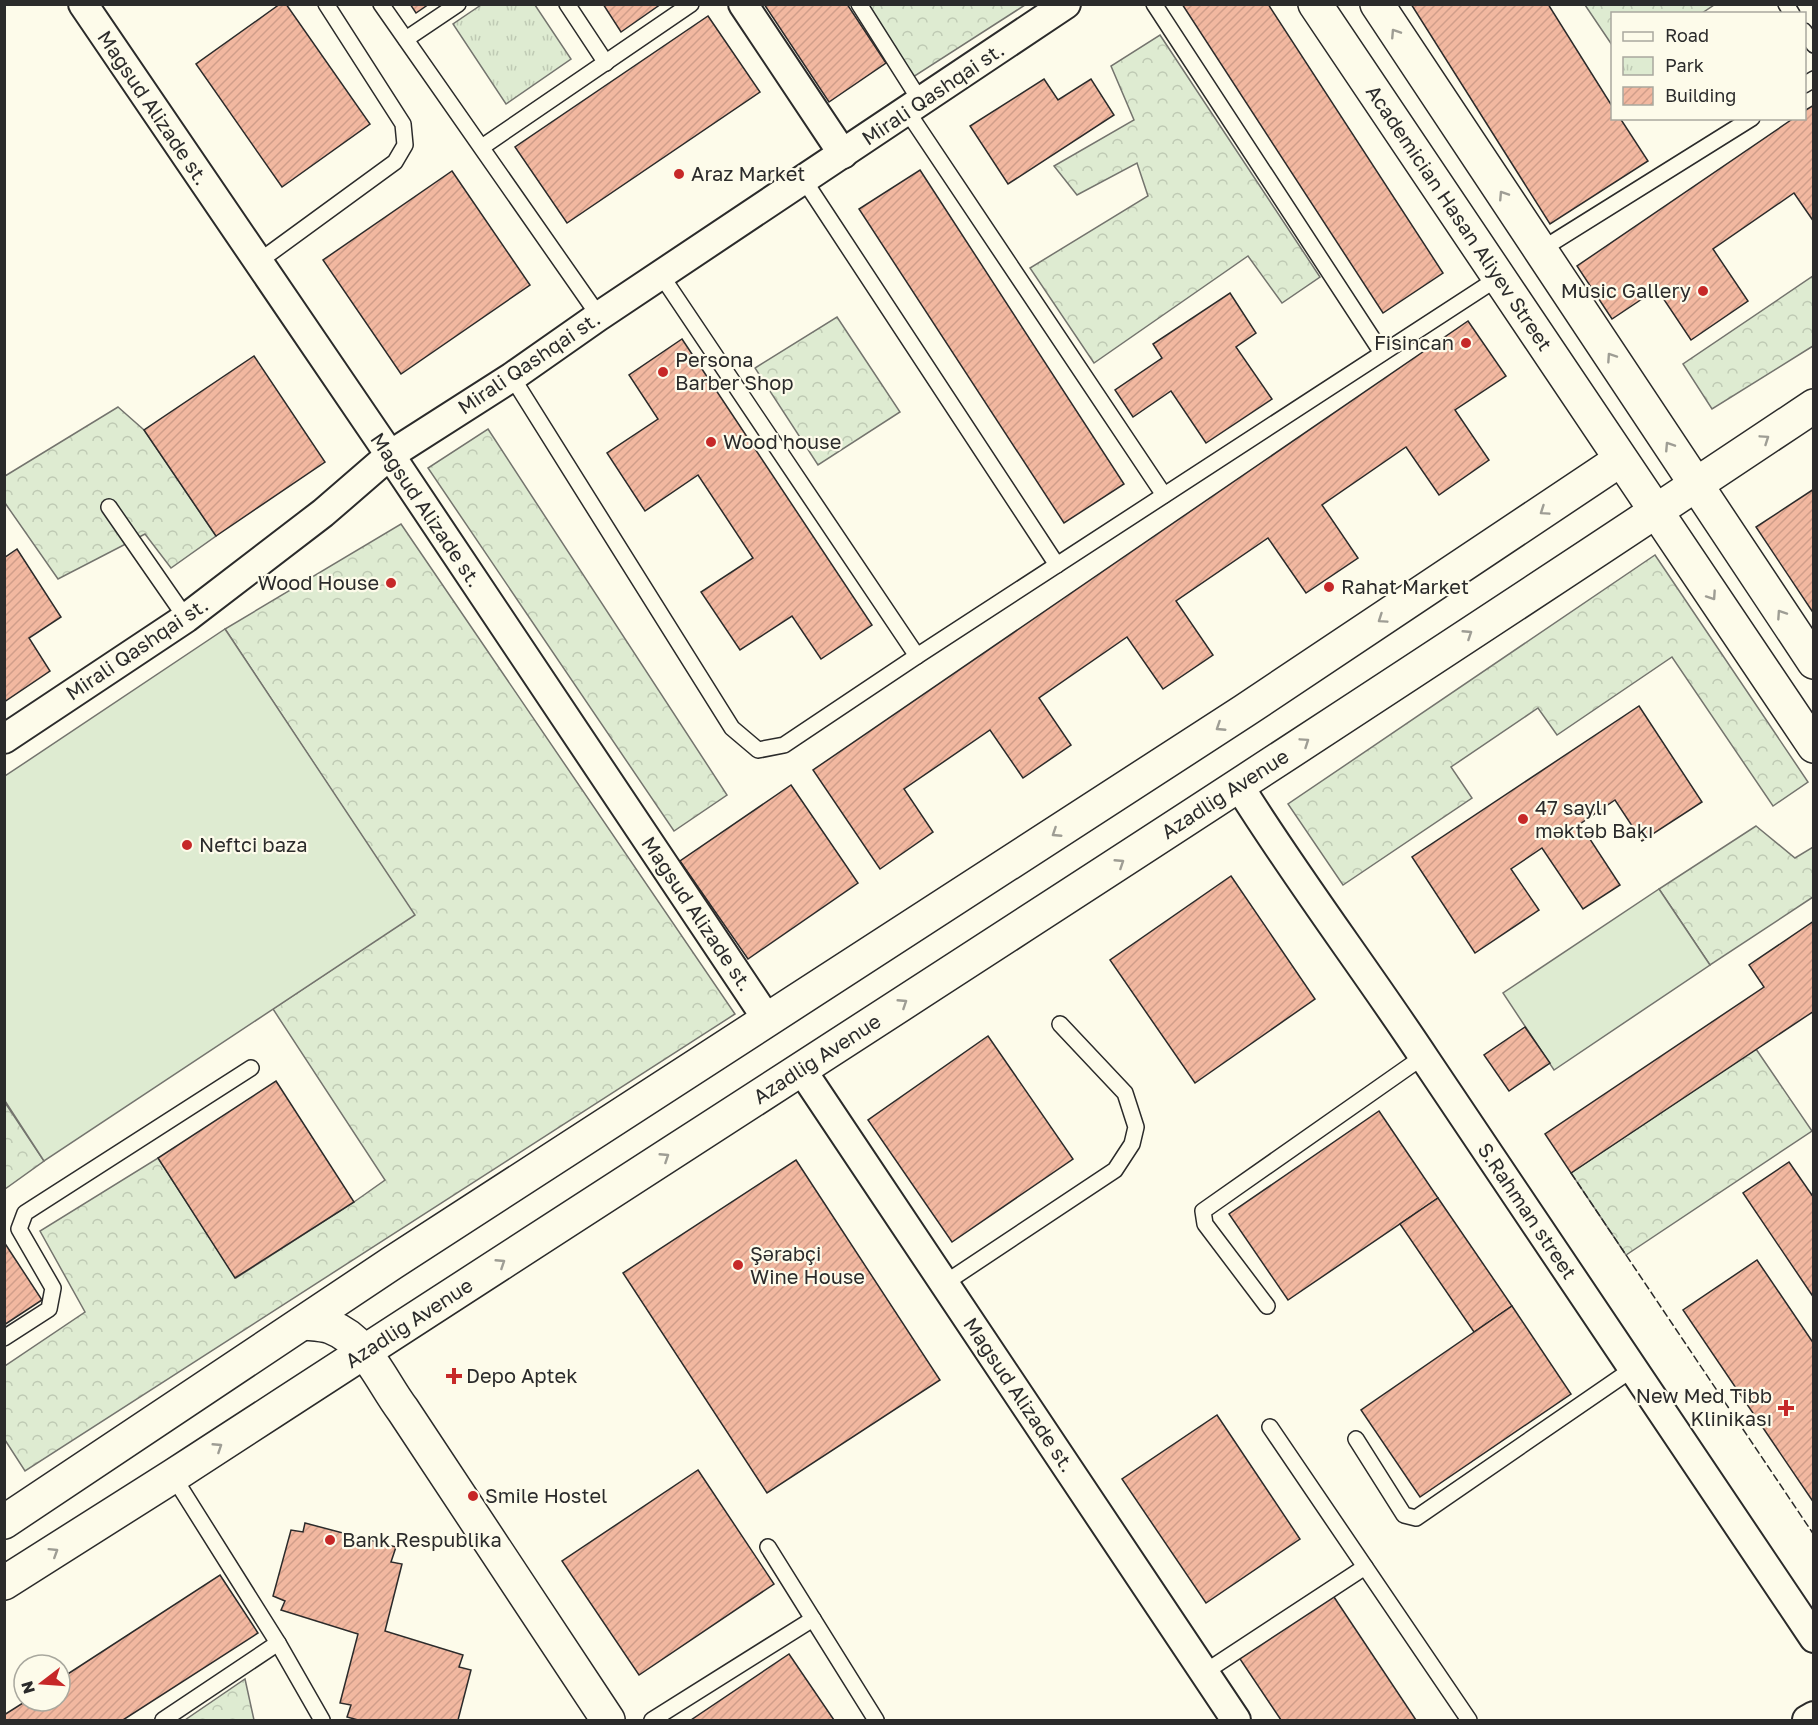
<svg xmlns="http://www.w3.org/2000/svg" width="1818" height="1725" font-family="'Golos Text',sans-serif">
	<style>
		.forest { fill: url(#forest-crowns); stroke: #74746e; stroke-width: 1.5 }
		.park { fill: url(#park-tufts); stroke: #74746e; stroke-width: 1.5 }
		.garden { fill: #deebd1; stroke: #74746e; stroke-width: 1.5 }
		.building { fill: url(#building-hatch); stroke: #2b2b2b; stroke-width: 1.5 }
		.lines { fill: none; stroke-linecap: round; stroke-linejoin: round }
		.service-casing { stroke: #2b2b2b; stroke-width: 18 }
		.minor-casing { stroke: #2b2b2b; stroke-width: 32 }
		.secondary-casing { stroke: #2b2b2b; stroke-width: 36 }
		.primary-casing { stroke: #2b2b2b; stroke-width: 36 }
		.service { stroke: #fdfbea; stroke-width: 15 }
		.minor { stroke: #fdfbea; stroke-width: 28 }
		.secondary { stroke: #fdfbea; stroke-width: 33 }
		.primary { stroke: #fdfbea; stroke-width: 33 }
		.fence { stroke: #2b2b2b; stroke-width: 1.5; stroke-dasharray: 8 3; stroke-linecap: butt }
		.oneway { stroke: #9e9d94 }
		.poi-dot { fill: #c62828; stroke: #fdfbea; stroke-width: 2 }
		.labels { text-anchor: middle; stroke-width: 4.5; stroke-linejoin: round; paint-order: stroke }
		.street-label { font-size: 20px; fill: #2b2b2b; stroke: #fdfbea }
		.poi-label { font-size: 20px; fill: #2b2b2b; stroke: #fdfbea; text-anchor: start }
	</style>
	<defs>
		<pattern id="forest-crowns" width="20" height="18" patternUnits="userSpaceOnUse" patternTransform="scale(1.5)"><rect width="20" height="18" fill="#deebd1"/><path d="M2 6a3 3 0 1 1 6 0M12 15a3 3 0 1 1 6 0" fill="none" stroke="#bfcab4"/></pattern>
		<pattern id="park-tufts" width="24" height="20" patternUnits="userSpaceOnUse" patternTransform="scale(1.5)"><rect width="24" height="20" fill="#deebd1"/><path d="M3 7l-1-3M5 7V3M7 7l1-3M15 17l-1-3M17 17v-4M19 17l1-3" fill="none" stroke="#bfcab4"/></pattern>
		<pattern id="building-hatch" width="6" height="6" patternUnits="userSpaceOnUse" patternTransform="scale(1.5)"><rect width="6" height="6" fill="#f2b8a0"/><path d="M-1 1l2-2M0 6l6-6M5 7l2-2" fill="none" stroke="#d09e8a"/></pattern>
	</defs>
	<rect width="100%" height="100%" fill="#fdfbea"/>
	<g class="forest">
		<polygon points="864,5 1025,5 910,79"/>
		<polygon points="1585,5 1714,5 1702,13 1612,14 1612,45"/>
		<polygon points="1160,35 1320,277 1282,303 1248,256 1094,363 1030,268 1148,196 1137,163 1077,195 1054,166 1134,120 1111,66"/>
		<polygon points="1813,276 1813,346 1712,409 1683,364"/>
		<polygon points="837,317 900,412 818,465 755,368"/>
		<polygon points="118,407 144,430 216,536 171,568 145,534 58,579 5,503 5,476"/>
		<polygon points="488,429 727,795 674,831 428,468"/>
		<polygon points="401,524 735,1014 25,1471 5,1440 5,1366 85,1312 40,1231 158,1158 236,1278 354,1202 385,1180 273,1009 414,915 225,629"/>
		<polygon points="1655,555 1808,782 1773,806 1672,657 1557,735 1538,708 1451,767 1472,798 1343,885 1288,804"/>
		<polygon points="1756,826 1795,858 1813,847 1813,897 1710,965 1659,889"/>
		<polygon points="1756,1049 1812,1131 1626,1255 1571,1173"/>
		<polygon points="4,1101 44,1161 5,1189 4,1189"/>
		<polygon points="245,1679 254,1720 185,1720"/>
	</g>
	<polygon class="park" points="481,5 535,5 571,59 506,104 453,24"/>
	<g class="garden">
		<polygon points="225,629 415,915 44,1161 5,1101 5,776"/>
		<polygon points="1659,889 1710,965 1554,1070 1503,993"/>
	</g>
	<g class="building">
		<polygon points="280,4 286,4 370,124 282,187 196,64"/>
		<polygon points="410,4 429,4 416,13"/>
		<polygon points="603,4 661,4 621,32"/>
		<polygon points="764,4 847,4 886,63 829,102"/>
		<polygon points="1182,4 1268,4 1443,273 1383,313"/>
		<polygon points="1411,4 1548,4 1612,106 1612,118 1620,118 1648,161 1550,224"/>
		<polygon points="708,16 760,92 567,223 515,147"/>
		<polygon points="1044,79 1058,100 1091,79 1114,115 1008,184 970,126"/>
		<polygon points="1814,105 1814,222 1794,193 1713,249 1748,301 1691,340 1657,289 1612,319 1577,266 1794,118 1804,118 1804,111"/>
		<polygon points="920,170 1124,484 1064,523 859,209"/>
		<polygon points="452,171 530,285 401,374 323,260"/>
		<polygon points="1230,293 1256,333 1236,347 1272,399 1206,443 1171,391 1133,417 1115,390 1162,358 1153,344"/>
		<polygon points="1468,321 1506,376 1455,410 1489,460 1439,495 1406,447 1322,505 1358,558 1306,593 1268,538 1176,601 1213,655 1163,689 1127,637 1039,698 1071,745 1023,778 990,730 904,789 933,832 880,869 813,770"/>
		<polygon points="682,339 872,625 821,659 792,616 740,650 701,592 753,558 698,475 645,511 607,453 658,419 629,375"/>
		<polygon points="254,356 325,462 216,536 144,430"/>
		<polygon points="1814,489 1814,614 1756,527"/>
		<polygon points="17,549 61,617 29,638 50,671 4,702 4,558"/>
		<polygon points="1639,706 1702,802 1642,841 1615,800 1580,824 1620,885 1583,909 1542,848 1511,869 1539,910 1475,953 1412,857"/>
		<polygon points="791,785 858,883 748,959 680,861"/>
		<polygon points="1231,876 1315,999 1195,1083 1110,960"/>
		<polygon points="1814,921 1814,1011 1571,1173 1545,1134 1764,987 1749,965"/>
		<polygon points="1525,1027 1550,1063 1509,1091 1484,1055"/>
		<polygon points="988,1036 1073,1159 952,1242 868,1120"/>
		<polygon points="276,1081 354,1202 235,1278 158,1158"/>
		<polygon points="1379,1111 1438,1198 1288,1300 1229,1214"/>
		<polygon points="796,1160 940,1380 767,1493 623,1273"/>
		<polygon points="1789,1162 1814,1198 1814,1298 1743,1193"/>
		<polygon points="1438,1198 1512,1306 1474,1332 1400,1224"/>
		<polygon points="4,1242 42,1300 4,1325"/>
		<polygon points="1757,1260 1814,1344 1814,1503 1683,1310"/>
		<polygon points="1512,1306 1571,1394 1420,1497 1361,1410"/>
		<polygon points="1217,1415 1300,1539 1206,1603 1122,1479"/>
		<polygon points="698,1470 774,1584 639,1675 562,1561"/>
		<polygon points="305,1523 396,1547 391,1562 402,1564 385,1631 463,1655 459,1667 471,1670 458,1720 358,1720 347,1717 351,1705 340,1703 358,1634 281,1610 285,1601 273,1596 291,1530 303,1532"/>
		<polygon points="220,1575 258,1633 123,1720 4,1720 4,1715 26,1701 60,1701 60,1679"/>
		<polygon points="1330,1591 1416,1720 1281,1720 1236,1653"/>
		<polygon points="789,1654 834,1720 691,1720"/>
	</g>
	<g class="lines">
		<defs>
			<g id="service">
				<polyline points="381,4 599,316"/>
				<polyline points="567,4 606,63"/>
				<polyline points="859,4 921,102"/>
				<polyline points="1154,4 1382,353"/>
				<polyline points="1786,4 1792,14"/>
				<polyline points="1804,31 1814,45"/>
				<polyline points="406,39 458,4"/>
				<polyline points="1804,85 1814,79"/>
				<polyline points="907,111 1164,495"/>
				<polyline points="482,147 691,4"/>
				<polyline points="804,180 1057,565"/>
				<polyline points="1539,251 1752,118"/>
				<polyline points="258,262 395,162 405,145 403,124 326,4"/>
				<polyline points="661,275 917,656"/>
				<polyline points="512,377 732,728 758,750 784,745 917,656 1498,278"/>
				<polyline points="109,507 186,618"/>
				<polyline points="945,1283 1115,1170 1132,1144 1136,1127 1125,1093 1060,1024"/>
				<polyline points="1267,1306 1205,1224 1203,1211 1424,1056"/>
				<polyline points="4,1338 49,1309 53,1288 19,1229 25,1213 251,1068"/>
				<polyline points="1270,1427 1469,1720"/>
				<polyline points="1356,1439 1404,1515 1416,1518 1634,1368"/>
				<polyline points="173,1476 278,1643 322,1720"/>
				<polyline points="768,1547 876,1720"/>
				<polyline points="1205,1672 1365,1567"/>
				<polyline points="163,1720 278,1643"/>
				<polyline points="652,1720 813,1619"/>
			</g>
			<g id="minor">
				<polyline points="83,4 390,455 767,1019"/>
				<polyline points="743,4 843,154"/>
				<polyline points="4,739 186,618 323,513 390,455 512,377 599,316 1066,4"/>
				<path d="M1239 786C1297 879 1364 967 1425 1059 1555 1251 1685 1444 1814 1638"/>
				<polyline points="801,1069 1236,1720"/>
				<polyline points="1807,1720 1814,1716"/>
			</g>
			<path id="secondary" d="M303 1323C312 1324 322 1324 331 1327 367 1341 381 1381 403 1410L608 1720"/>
			<g id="primary">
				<polyline points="1315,4 1814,746"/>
				<polyline points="1377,4 1814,662"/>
				<polyline points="4,1522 392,1263 1244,711 1620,460"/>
				<path d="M4 1583 173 1476C720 1120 1271 769 1814 406"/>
			</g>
		</defs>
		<use href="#service" class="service-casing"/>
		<use href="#minor" class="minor-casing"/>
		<use href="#secondary" class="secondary-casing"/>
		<use href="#primary" class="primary-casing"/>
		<use href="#service" class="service"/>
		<use href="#minor" class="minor"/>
		<use href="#secondary" class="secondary"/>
		<use href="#primary" class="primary"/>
		<polyline class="fence" points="1571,1173 1814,1535"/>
	</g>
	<defs><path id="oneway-chevron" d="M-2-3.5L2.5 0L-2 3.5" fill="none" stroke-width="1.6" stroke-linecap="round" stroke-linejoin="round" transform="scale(1.5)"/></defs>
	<g class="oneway">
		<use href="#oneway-chevron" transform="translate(1395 33) rotate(-123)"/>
		<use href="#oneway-chevron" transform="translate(1503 195) rotate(-123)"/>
		<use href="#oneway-chevron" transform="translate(1611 357) rotate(-124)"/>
		<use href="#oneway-chevron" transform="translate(1765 439) rotate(-34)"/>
		<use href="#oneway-chevron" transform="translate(1669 446) rotate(-123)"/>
		<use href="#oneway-chevron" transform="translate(1544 511) rotate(146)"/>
		<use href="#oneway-chevron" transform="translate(1712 596) rotate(56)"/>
		<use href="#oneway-chevron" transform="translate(1781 614) rotate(-124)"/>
		<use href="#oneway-chevron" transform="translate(1382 619) rotate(146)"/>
		<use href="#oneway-chevron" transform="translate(1468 634) rotate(-33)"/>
		<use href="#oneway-chevron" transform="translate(1220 727) rotate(147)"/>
		<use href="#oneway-chevron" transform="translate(1305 742) rotate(-34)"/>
		<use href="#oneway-chevron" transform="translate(1056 833) rotate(147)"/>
		<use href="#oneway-chevron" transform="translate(1120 863) rotate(-33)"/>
		<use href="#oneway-chevron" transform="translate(903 1003) rotate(-33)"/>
		<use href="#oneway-chevron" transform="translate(665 1157) rotate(-33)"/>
		<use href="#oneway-chevron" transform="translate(501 1263) rotate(-33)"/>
		<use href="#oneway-chevron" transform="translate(218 1447) rotate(-33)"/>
		<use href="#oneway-chevron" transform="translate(54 1552) rotate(-32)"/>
	</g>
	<g class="poi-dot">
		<circle cx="679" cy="174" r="6"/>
		<circle cx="1703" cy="291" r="6"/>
		<circle cx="1466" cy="343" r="6"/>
		<circle cx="663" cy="372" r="6"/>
		<circle cx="711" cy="442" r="6"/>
		<circle cx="391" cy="583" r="6"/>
		<circle cx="1329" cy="587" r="6"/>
		<circle cx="1523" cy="819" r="6"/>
		<circle cx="187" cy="845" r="6"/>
		<circle cx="738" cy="1265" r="6"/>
		<path d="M451 1367h6v6h6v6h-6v6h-6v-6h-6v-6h6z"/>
		<path d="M1783 1399h6v6h6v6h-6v6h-6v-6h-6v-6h6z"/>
		<circle cx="473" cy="1496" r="6"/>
		<circle cx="330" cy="1540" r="6"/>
	</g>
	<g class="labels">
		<g class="street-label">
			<text transform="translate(933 94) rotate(-34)" y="7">Mirali Qashqai st.</text>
			<text transform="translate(153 108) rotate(56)" y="7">Magsud Alizade st.</text>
			<text transform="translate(1459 218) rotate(56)" y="7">Academician Hasan Aliyev Street</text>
			<text transform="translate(529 363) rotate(-34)" y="7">Mirali Qashqai st.</text>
			<text transform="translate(426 510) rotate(56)" y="7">Magsud Alizade st.</text>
			<text transform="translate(137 649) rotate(-34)" y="7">Mirali Qashqai st.</text>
			<text transform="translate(1225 794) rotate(-33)" y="7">Azadlig Avenue</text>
			<text transform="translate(697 914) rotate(56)" y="7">Magsud Alizade st.</text>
			<text transform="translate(817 1059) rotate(-33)" y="7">Azadlig Avenue</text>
			<text transform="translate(1527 1211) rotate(56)" y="7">S.Rahman street</text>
			<text transform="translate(409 1323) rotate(-33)" y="7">Azadlig Avenue</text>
			<text transform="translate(1019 1395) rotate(56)" y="7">Magsud Alizade st.</text>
		</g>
		<g class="poi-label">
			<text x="691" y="181">Araz Market</text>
			<text x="1691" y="298" text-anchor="end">Music Gallery</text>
			<text x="1454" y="350" text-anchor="end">Fisincan</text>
			<text x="675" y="367">Persona<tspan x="675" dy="23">Barber Shop</tspan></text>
			<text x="723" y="449">Wood house</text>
			<text x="379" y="590" text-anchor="end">Wood House</text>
			<text x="1341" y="594">Rahat Market</text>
			<text x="1535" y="815">47 saylı<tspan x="1535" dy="23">məktəb Bakı</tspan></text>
			<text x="199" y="852">Neftci baza</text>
			<text x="750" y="1261">Şərabçi<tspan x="750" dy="23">Wine House</tspan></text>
			<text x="466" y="1383">Depo Aptek</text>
			<text x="1772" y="1403" text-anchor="end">New Med Tibb<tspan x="1772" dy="23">Klinikası</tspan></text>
			<text x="485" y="1503">Smile Hostel</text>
			<text x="342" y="1547">Bank Respublika</text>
		</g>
	</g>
	<rect width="1818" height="1725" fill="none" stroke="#2b2b2b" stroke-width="12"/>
	<rect x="1611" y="12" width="195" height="108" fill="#fdfbea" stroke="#a9a89e" stroke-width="1.5"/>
	<rect x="1623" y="32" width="30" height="9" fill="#fdfbea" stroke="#a9a89e" stroke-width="1.5"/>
	<text x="1665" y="42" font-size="18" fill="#2b2b2b">Road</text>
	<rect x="1623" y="57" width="30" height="18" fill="url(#park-tufts)" stroke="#a9a89e" stroke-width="1.5"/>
	<text x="1665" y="72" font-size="18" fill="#2b2b2b">Park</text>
	<rect x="1623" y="87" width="30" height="18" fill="url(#building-hatch)" stroke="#a9a89e" stroke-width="1.5"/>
	<text x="1665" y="102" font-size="18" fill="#2b2b2b">Building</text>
	<g transform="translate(42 1683) rotate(253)"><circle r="28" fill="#fdfbea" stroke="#a9a89e" stroke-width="1.5"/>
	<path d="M0-4.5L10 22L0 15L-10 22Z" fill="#c62828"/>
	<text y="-9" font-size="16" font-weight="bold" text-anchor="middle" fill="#2b2b2b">N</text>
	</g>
</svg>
